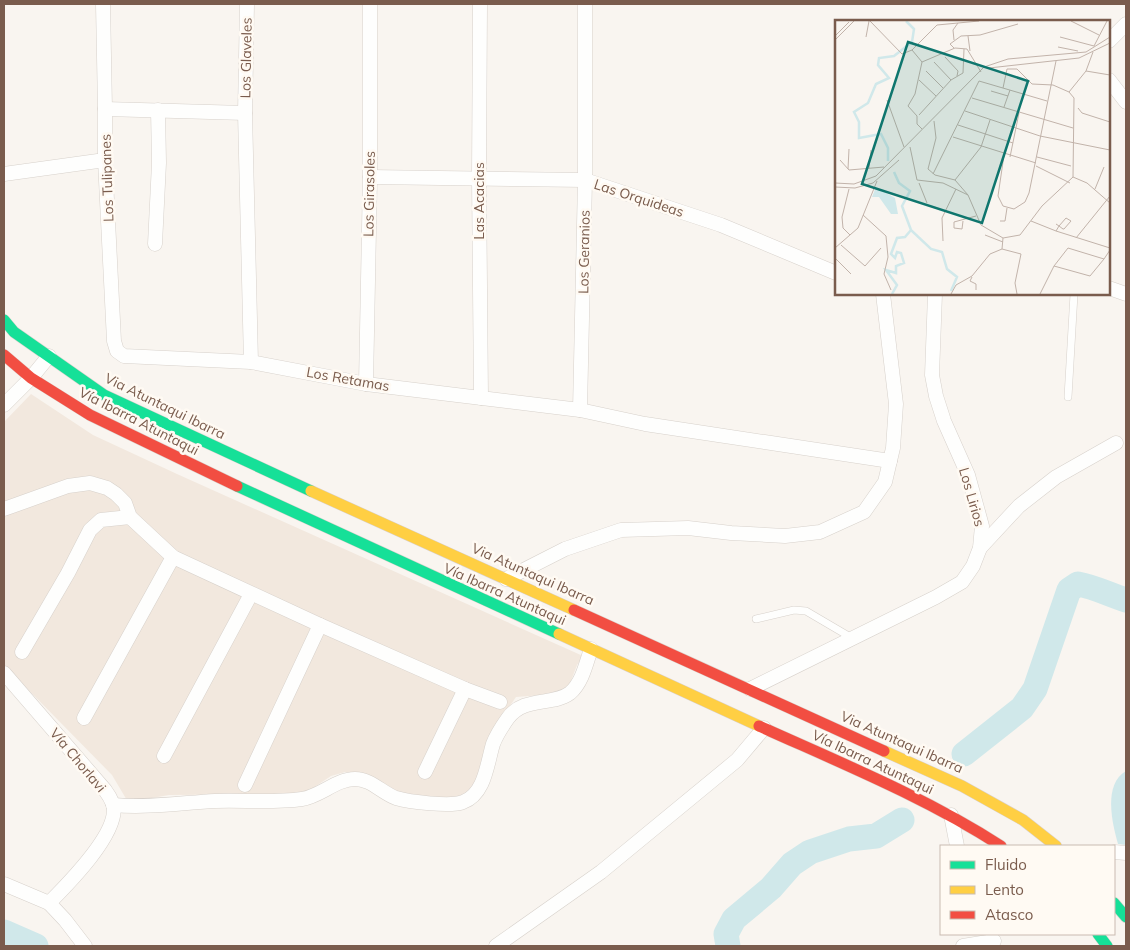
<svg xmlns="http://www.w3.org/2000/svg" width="1130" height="950" font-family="Mulish,sans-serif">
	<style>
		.residential { fill: #f2e8de }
		.water { fill: #d0e8ea }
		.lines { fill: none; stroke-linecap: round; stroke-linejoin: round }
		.river { stroke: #d0e8ea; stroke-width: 25 }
		.lane-casing { stroke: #d7d1cb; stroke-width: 8 }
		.street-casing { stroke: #d7d1cb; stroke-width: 15 }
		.fast-casing { stroke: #dad1cc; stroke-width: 12 }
		.slow-casing { stroke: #dad1cc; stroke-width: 12 }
		.jam-casing { stroke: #dad1cc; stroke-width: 12 }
		.lane { stroke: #fefefd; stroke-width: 7 }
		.street { stroke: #fefefd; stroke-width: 14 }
		.fast { stroke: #16e098; stroke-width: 11 }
		.slow { stroke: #ffcf43; stroke-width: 11 }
		.jam { stroke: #f24e42; stroke-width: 11 }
		.labels { text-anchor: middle; stroke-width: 5; stroke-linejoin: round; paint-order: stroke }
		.street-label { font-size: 14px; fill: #7a5c4d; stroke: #fffaf3 }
		.inset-river { fill: none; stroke: #d0e8ea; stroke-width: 2.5 }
		.inset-road { fill: none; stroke: #c2b3aa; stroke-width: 1 }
		.view { fill: #0f766e; fill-opacity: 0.15; stroke: #0f766e; stroke-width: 2.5 }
		.inset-edge { fill: none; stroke: #7a5c4d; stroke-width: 2.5 }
	</style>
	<rect width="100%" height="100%" fill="#f9f5f0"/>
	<polygon class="residential" points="31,394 93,435 177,474 583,656 577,665 569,686 555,694 516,697 503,716 473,791 461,798 426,798 397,793 360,775 345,772 331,776 304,794 169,795 128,802 112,775 4,665 4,422"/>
	<path class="water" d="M1126 771V845L1118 844C1112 823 1103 784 1126 771Z"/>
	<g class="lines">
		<g class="river">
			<path d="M964 754 1022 708 1035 689 1069 590 1078 584C1095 587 1110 595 1126 600"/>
			<polyline points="4,932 36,946"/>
			<polyline points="728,946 726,934 734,919 771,888 792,864 810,852 849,839 876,836 902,820"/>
		</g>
		<defs>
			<g id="lane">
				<polyline points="1068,397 1074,294"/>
				<polyline points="756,619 794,610 806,611 852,638"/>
			</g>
			<g id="street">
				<polyline points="103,4 105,109 105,160 114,341 117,351 124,356 251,362 366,384 580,410 645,424 890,461"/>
				<polyline points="247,4 245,113 251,362"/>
				<polyline points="480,4 479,177 481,398"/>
				<polyline points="1109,41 1126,24"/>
				<polyline points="1109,80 1126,102"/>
				<polyline points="105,109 245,113"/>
				<polyline points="4,174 105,160"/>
				<polyline points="370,177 585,180 721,225 836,273"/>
				<polyline points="155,244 159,163 158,110"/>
				<polyline points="1109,288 1126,294"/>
				<polyline points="366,384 370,177 370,4"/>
				<polyline points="4,405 31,378 49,356"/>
				<polyline points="580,410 585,180 585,4"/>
				<polyline points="4,509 68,486 90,483 107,488 116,494 125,503 130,517 173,557 320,625 465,689 500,702"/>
				<polyline points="980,548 1019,506 1056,477 1116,443"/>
				<polyline points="506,579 565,549 621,530 688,528 731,533 785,536 820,532 864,512 885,482 893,448 896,404 883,294"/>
				<polyline points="22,652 68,573 90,530 101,520 130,517"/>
				<path d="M4 673 105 790C108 794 111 799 113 804 121 831 67 885 49 903L65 920 85 946"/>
				<polyline points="750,689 936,597 962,582 973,566 980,548 982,526 968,475 944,421 936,396 932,375 935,294"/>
				<polyline points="84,718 173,557"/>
				<polyline points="164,756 251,594"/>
				<polyline points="425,772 465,689"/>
				<polyline points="245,785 320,625"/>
				<path d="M113 805C147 808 181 803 215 801 244 800 274 803 302 799 321 796 336 779 355 779 371 779 382 793 396 798 409 802 451 807 463 802 485 794 487 764 493 744 496 736 503 725 508 718 524 696 553 706 570 693 582 683 586 664 591 649"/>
				<polyline points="951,815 957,846"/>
				<polyline points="1114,852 1126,853"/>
				<polyline points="4,884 49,903"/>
				<polyline points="496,946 601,872 737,760 764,728"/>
				<polyline points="963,946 994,941"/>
			</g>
			<g id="fast">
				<polyline points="4,320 14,332 104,395 311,491"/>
				<polyline points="237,486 559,634"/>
				<polyline points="1114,903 1126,917"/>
				<polyline points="1098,934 1107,946"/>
			</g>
			<g id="slow">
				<polyline points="311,491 574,610"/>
				<polyline points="559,634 759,726"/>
				<polyline points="884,751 962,786 1023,820 1056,846"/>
			</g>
			<g id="jam">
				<polyline points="4,355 31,378 90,415 237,486"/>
				<polyline points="574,610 884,751"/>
				<path d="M759 726C841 763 925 797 1001 846"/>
			</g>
		</defs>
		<use href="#lane" class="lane-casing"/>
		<use href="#street" class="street-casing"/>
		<use href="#fast" class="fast-casing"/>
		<use href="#slow" class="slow-casing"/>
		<use href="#jam" class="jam-casing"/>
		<use href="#lane" class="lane"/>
		<use href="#street" class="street"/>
		<use href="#fast" class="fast"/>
		<use href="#slow" class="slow"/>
		<use href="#jam" class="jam"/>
	</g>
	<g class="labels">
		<g class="street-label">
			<text transform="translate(246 58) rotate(-89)" y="5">Los Glaveles</text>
			<text transform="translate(107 178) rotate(-92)" y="5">Los Tulipanes</text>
			<text transform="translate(369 194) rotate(-89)" y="5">Los Girasoles</text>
			<text transform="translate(639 198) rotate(18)" y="5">Las Orquideas</text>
			<text transform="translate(479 201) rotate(-90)" y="5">Las Acacias</text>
			<text transform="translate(584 252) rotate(-89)" y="5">Los Geranios</text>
			<text transform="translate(348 379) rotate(10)" y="5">Los Retamas</text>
			<text transform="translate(165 406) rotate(26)" y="5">Via Atuntaqui Ibarra</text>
			<text transform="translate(139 421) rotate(27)" y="5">Vía Ibarra Atuntaqui</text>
			<text transform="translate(972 497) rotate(74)" y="5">Los Lirios</text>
			<text transform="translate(533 574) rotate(24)" y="5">Via Atuntaqui Ibarra</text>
			<text transform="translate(505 594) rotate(24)" y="5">Vía Ibarra Atuntaqui</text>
			<text transform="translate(902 742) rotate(24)" y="5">Via Atuntaqui Ibarra</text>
			<text transform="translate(78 760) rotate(50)" y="5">Vía Chorlavi</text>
			<text transform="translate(873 762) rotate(25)" y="5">Vía Ibarra Atuntaqui</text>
		</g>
	</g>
	<g transform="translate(835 20)">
		<rect width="275" height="275" fill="#f9f5f0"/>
		<path d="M41 167 60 178 63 194H56L44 177H37Z" fill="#d0e8ea"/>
		<path class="inset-river" d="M53 141V128L46 114 24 118V102L19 92 33 83 41 64 54 58 43 45 44 38 59 36 77 22 79 9 71 1M59 152 64 163 75 171 67 186 76 210M57 274 62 265 51 250 61 253V246L69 243 66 233 62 232 60 238 56 234 62 218 70 217 76 210 96 229 107 232 112 249 122 257 116 271"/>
		<path class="inset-road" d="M35 1 67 34 77 30 87 42 120 28 132 29 146 52M236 1 264 15M0 16 14 2M133 16 135 31M31 17 34 1M225 17 259 26M0 20 19 1M119 20 118 10 123 3M259 26 272 1M223 27 243 31M119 28 115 24 126 16 145 15 183 4M77 30 102 5 144 1M110 37 123 51 122 56M87 42 80 74 73 86 82 96V104L87 109M99 42 116 60M154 48 244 38 275 23M91 51 108 68M251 51 275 55M84 60 101 76M168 68 172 49M156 71 173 76M234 72 251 51 258 32M137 78 238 108M52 80 69 127M169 87 175 70M243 88 247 93 275 102M130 91 205 116 275 130M84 95 116 60 128 53 129 29M99 101 101 118 93 149 100 155 120 160 133 175M123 105 178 123M118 117 201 143M75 127 82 160 108 163 133 175 146 205 168 218M169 135 163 176 168 186 179 189 190 182 194 173 221 41M175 137 184 93M202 137 236 146M5 140 14 150 49 147M201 146 235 163M34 148 36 130M13 149 14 129M98 154 144 61 212 81M238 157 252 163 275 183M120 160 146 127 155 100M0 163 19 164 41 156 149 47 173 39 251 32 275 17M84 163 92 183M0 167 20 168 38 163 64 140M14 169 7 197 8 208 15 215M260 169 269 147M28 195 51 216 53 237 49 254 56 270M128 201 127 209 119 208V202L141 196M165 201H170L172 188M196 201 221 211 224 206 231 198 236 201 229 209H228L224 206 221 204M221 211 275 228M150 215 168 222M241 218 275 176M108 221 107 198 121 169M6 225 30 246 46 228M0 228 23 208 42 161M167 229 186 234 180 263 182 274M0 238 16 254M219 246 255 256 269 239M137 257 135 261 141 264V270M116 274 121 265 137 256 155 234 167 229 168 218 185 215 207 186 238 157 239 78 234 72 218 65 197 64 182 49H172M205 274 219 246 233 228 269 239 275 230"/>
		<path class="view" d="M73 22 193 61 147 203 27 164Z"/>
		<rect width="275" height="275" class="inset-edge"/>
	</g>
	<rect width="1130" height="950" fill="none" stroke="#7a5c4d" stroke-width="10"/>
	<rect x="940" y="845" width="175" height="90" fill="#fffaf3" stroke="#cabbb1"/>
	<rect x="950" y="861" width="25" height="8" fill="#16e098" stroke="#cabbb1"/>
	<text x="985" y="870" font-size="15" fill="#7a5c4d">Fluido</text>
	<rect x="950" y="886" width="25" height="8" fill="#ffcf43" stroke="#cabbb1"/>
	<text x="985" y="895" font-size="15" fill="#7a5c4d">Lento</text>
	<rect x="950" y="911" width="25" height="8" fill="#f24e42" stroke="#cabbb1"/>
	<text x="985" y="920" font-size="15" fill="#7a5c4d">Atasco</text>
</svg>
